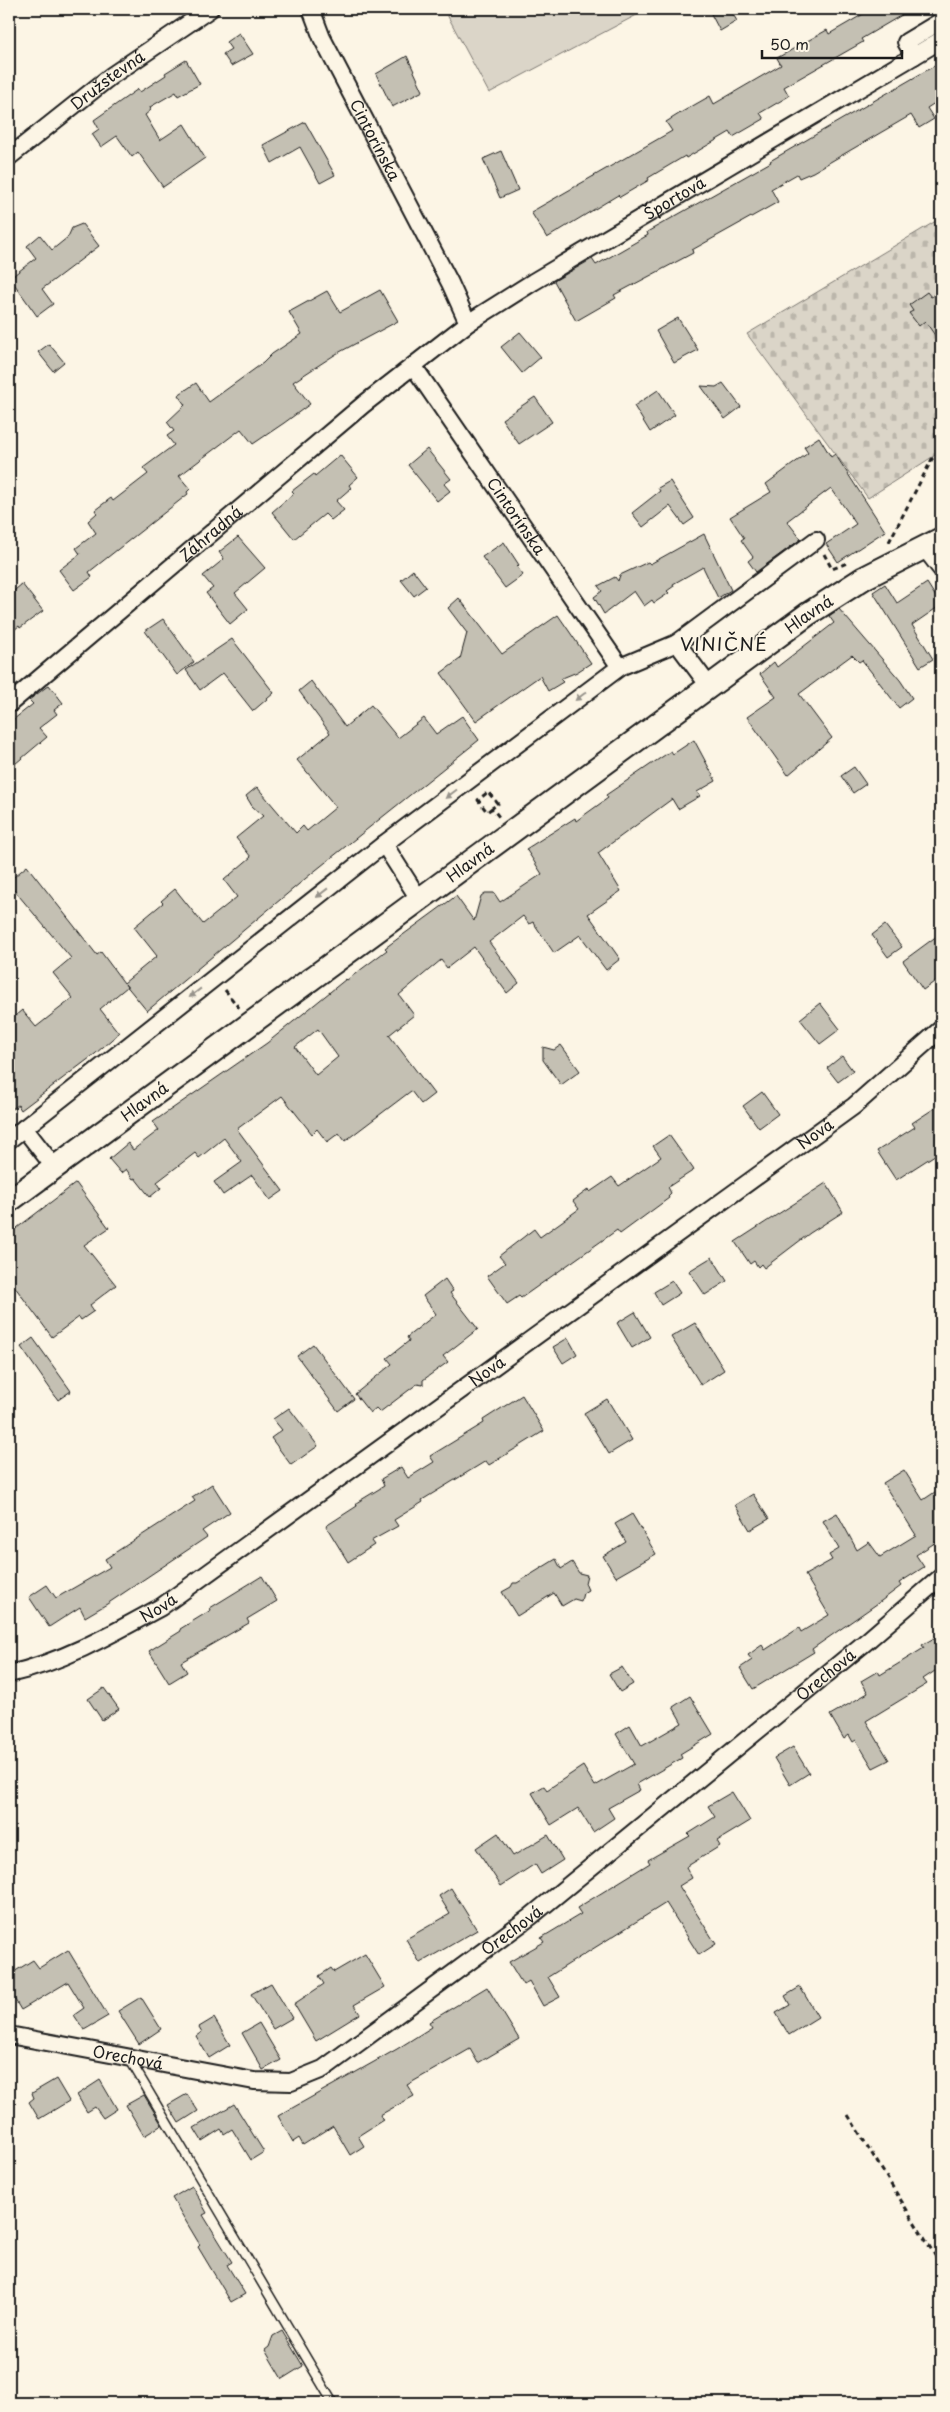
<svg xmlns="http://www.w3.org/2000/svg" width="950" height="2412" font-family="'Playpen Sans',sans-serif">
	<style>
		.grass { fill: #dbd5c8; stroke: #7c7872 }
		.cemetery { fill: url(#cemetery-stones); stroke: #7c7872 }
		.building { fill: #c4c0b3; stroke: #1c1c1c; fill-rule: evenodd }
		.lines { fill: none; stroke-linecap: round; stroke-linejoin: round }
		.service-casing { stroke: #1c1c1c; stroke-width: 11 }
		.minor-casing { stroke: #1c1c1c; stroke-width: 20 }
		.secondary-casing { stroke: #1c1c1c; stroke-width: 26 }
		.path { stroke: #1c1c1c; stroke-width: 3; stroke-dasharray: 5 4; stroke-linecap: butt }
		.service { stroke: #fcf5e5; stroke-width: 8 }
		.minor { stroke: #fcf5e5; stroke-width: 16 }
		.secondary { stroke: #fcf5e5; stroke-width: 22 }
		.oneway { fill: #97938b }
		.labels { text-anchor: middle; stroke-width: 4; stroke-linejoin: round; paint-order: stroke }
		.street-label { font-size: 16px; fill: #1c1c1c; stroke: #fcf5e5 }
		.quarter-label { font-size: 19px; letter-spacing: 1px; fill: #1c1c1c; stroke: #fcf5e5 }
	</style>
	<defs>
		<pattern id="cemetery-stones" width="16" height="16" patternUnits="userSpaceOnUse" patternTransform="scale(1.25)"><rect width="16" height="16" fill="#dbd5c8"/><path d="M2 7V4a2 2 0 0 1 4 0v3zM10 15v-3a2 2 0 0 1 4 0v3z" fill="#bbb6ab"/></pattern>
	</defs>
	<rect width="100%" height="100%" fill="#fcf5e5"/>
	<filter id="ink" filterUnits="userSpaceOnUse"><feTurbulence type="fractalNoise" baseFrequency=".02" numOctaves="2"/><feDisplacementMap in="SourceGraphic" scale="10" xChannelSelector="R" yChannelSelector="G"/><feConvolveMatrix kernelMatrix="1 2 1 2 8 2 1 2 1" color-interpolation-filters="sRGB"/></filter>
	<g filter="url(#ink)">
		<polygon class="grass" points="444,9 648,9 489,93"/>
		<polygon class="cemetery" points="941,218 940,452 868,498 747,334"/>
		<g class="building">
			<polygon points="720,9 730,9 737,21 720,31 711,14"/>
			<polygon points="872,9 912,9 861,39 863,42 784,87 789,96 760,113 764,119 733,137 730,132 686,158 685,156 648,178 649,180 620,197 618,195 547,238 531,212 672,131 666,122 682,112 710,96 714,104 781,65 777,58 827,30 829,34"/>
			<polygon points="239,33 253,54 231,66 223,54 231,49 226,42"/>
			<polygon points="407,56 423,91 392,107 376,74"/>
			<polygon points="186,60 200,84 178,96 176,92 150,107 151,110 145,115 160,140 184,124 205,158 163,187 138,152 132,157 117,136 101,147 92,134 99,129 94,120 138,89 140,92 166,75 165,73"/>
			<polygon points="941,62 941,99 927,108 934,119 919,128 911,115 813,172 799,178 797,174 771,189 778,202 692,250 693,253 614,295 616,298 576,321 554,281 592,259 596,265 648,235 647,232 771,162 770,161"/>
			<polygon points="305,122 335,175 320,183 300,147 272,163 263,145"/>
			<polygon points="501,151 518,190 500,198 483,159"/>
			<polygon points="82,224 99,246 42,289 53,304 37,316 10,278 36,258 27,246 40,235 52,250 68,237 72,228"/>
			<polygon points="380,290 398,321 336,354 293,382 310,404 284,423 253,444 241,429 179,476 190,489 187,492 188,494 89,572 92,577 74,590 59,570 80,554 76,548 96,533 88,521 97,513 95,510 111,498 113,501 148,474 143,468 174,445 167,436 174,431 167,422 185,405 178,395 196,383 209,402 263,363 272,354 302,334 289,312 327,291 340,312"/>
			<polygon points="927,292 931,297 935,295 941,304 941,344 925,321 919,326 909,313 913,311 909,305"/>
			<polygon points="678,318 698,350 674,363 656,331"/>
			<polygon points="520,332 541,357 522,373 501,347"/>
			<polygon points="49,344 64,362 53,371 38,352"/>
			<polygon points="723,383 741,407 725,419 701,386 716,387"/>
			<polygon points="658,390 675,415 650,432 634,406"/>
			<polygon points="535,397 552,422 519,444 502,419"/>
			<polygon points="819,437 831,457 835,454 885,531 838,562 826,544 856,524 831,488 787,521 801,539 756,572 748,561 753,557 741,540 744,538 730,517 771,492 766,484 808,453 804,447"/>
			<polygon points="427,449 451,479 444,484 450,491 437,501 408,465"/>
			<polygon points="340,455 358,477 349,485 351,488 336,501 344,510 331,520 325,514 294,539 272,512 294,493 292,491 314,474 315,476"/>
			<polygon points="670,481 694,518 684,525 670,506 643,527 632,513 660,491 658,488"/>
			<polygon points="704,534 731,590 718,598 703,567 673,584 674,586 667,591 669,593 654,603 652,600 644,606 634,591 604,614 594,597 602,591 598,586 615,577 618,581 620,575 648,562 650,564"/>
			<polygon points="238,537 265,568 235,593 248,609 230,624 206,593 213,588 203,576 224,559 219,552"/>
			<polygon points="504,542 519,565 517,567 523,575 505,588 482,557"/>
			<polygon points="413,570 426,587 414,596 401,580"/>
			<polygon points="927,583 941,605 912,625 933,659 920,667 873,592 885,584 897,603"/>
			<polygon points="22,584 43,611 20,628 19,626 9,634 9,595"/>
			<polygon points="459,598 502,654 558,615 591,663 577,672 560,679 563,682 548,691 540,676 476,721 441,673 460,659 467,633 448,608"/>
			<polygon points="839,609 900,680 912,698 899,708 862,660 859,662 852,655 799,694 832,738 788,775 747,717 776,697 760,674 774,662 777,667 834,623 829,616"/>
			<polygon points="163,619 194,662 177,675 145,631"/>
			<polygon points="232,639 274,693 253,711 223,673 200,690 186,670"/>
			<polygon points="311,681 345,727 371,705 398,738 424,718 436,734 462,716 479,740 311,874 147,1011 125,984 127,987 100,1009 119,1033 95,1054 21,1110 18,1105 9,1111 9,1021 22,1010 36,1027 73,998 53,973 71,958 9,884 9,881 27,866 97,955 101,952 124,983 157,956 134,927 163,903 161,901 175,889 203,924 237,897 224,880 251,857 236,838 263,816 252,806 246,796 257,787 296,833 303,826 307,831 336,807 297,760 330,733 299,691"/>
			<polygon points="49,685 63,703 54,710 57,714 39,728 47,737 9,769 9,723 33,704 29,700"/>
			<path d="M694 740 716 781 697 792 700 796 678 809 672 799 598 853 621 891 588 914 620 959 606 970 580 935 554 953 533 922 529 924 523 916 489 942 519 983 507 993 474 947 447 968 441 960 399 995 414 1015 389 1035 434 1094 421 1104 411 1091 345 1141 339 1133 327 1142 317 1129 312 1134 282 1096 237 1129 283 1191 270 1200 252 1175 223 1195 214 1182 242 1162 224 1138 199 1158 195 1153 157 1182 161 1188 150 1197 135 1178 133 1179 126 1169 121 1173 109 1159 128 1143 133 1150 159 1130 153 1122 267 1043 346 979 347 980 387 950 385 948 456 896 474 921 481 896 485 893H494L500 902 542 874 526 849 575 818 576 821 608 798 606 795 650 765 671 751 673 754ZM318 1029 338 1057 316 1075 295 1047Z"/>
			<polygon points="854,767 866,784 853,793 841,776"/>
			<polygon points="885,925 902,947 888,957 872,935"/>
			<polygon points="941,933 941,977 923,990 903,961"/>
			<polygon points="820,1003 840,1029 820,1044 800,1019"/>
			<polygon points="561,1045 580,1071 561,1085 543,1060 543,1047 554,1050"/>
			<polygon points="842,1056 853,1071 838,1082 827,1068"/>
			<polygon points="762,1092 778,1114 759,1128 743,1106"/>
			<polygon points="941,1104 941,1151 896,1180 877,1151 915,1127 912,1123"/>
			<polygon points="669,1135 694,1170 668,1187 671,1193 668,1196 669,1198 620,1234 617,1230 521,1298 519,1296 507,1304 487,1276 505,1263 499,1256 534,1229 540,1237 579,1209 573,1201 589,1189 590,1192 612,1177 619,1186 661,1157 653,1146"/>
			<polygon points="76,1183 109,1228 84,1245 116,1285 90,1305 94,1311 81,1320 79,1317 52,1337 9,1279 9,1234"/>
			<polygon points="826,1183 843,1212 810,1233 764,1268 761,1264 758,1267 754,1261 750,1264 735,1242"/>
			<polygon points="712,1257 727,1281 705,1295 689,1271"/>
			<polygon points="445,1279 453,1291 450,1293 478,1329 443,1356 448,1362 423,1380 423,1385 417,1384 380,1412 376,1408 370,1413 355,1394 392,1364 387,1358 409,1341 407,1337 436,1314 423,1296"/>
			<polygon points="672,1281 680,1293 661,1305 654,1292"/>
			<polygon points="635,1312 650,1337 632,1348 617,1323"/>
			<polygon points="695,1323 724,1370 701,1385 671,1337"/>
			<polygon points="33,1338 71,1391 58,1400 21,1347"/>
			<polygon points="568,1338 577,1354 563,1363 553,1347"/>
			<polygon points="313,1344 354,1399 338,1411 297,1356"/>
			<polygon points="522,1395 544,1431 489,1465 486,1461 422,1500 423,1502 394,1520 398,1526 371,1541 374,1545 348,1562 326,1526 357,1506 356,1503 384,1486 381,1479 401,1467 408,1478 434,1462 430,1456 484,1423 483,1420"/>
			<polygon points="607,1399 632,1440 609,1454 584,1413"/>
			<polygon points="289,1408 318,1446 291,1465 271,1438 282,1430 273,1419"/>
			<polygon points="904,1470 923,1500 941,1488 941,1539 916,1555 924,1567 899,1583 901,1586 881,1601 812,1649 814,1652 753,1689 740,1668 752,1660 748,1655 762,1645 765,1650 799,1628 801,1632 829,1615 805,1575 832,1560 829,1555 839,1549 823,1521 837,1513 857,1550 869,1542 880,1557 916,1535 883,1483"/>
			<polygon points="212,1484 230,1512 202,1531 207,1537 107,1604 85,1617 80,1607 49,1627 29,1597 47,1585 56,1598 110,1567 105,1559 195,1501 192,1497"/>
			<polygon points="753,1494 769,1519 750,1530 735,1505"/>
			<polygon points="632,1514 656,1554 616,1577 603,1556 626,1542 615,1524"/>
			<polygon points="556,1559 561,1569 572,1562 579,1573 587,1575 585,1583 588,1590 583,1593 581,1601 574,1599 562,1606 554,1593 517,1616 502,1592 511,1587 513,1583 517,1583"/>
			<polygon points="262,1576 277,1601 247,1619 249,1623 181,1662 187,1672 169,1683 149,1651 181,1631 180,1629 211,1610 210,1608"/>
			<polygon points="941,1634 941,1667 923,1679 927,1684 866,1721 889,1760 873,1768 856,1740 853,1742 849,1735 844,1739 830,1715 868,1693 861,1681 878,1671 880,1675 924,1648 922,1645"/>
			<polygon points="622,1667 633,1684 620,1692 609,1674"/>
			<polygon points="104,1688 119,1709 102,1720 88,1699"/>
			<polygon points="690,1696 713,1734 680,1754 682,1758 637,1784 640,1790 608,1808 614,1818 593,1832 578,1808 551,1825 532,1793 544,1786 547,1790 583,1766 595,1786 634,1764 616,1734 630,1725 642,1746 682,1723 673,1707"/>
			<polygon points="793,1747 809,1773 790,1785 774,1758"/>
			<polygon points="732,1792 750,1821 717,1841 720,1846 686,1867 692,1878 679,1886 716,1944 699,1955 666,1903 548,1977 560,1997 543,2006 529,1981 523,1985 509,1962 544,1942 541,1938 581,1914 577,1908 650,1863 648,1860 690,1836 688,1834 715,1817 708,1806"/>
			<polygon points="498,1833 513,1856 548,1835 563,1860 541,1874 535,1864 501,1886 476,1848"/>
			<polygon points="451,1888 477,1930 420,1963 406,1939 450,1914 439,1896"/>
			<polygon points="68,1950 108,2016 84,2030 74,2015 84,2008 68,1982 21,2010 9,1990 9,1975 33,1960 39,1968"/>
			<polygon points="365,1954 385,1987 354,2005 360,2014 316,2041 294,2004 324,1984 319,1976 331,1968 334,1972"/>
			<polygon points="271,1983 292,2018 273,2029 251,1994"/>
			<polygon points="487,1987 519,2039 478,2063 470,2049 407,2085 414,2096 380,2115 383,2120 358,2136 364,2146 350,2155 333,2126 303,2145 299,2138 293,2142 278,2116 397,2049 432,2027 429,2022"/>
			<polygon points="800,1987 818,2017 789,2035 776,2013 790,2005 785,1996"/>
			<polygon points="141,1997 161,2029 139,2044 118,2011"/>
			<polygon points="214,2018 230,2045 209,2058 196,2036 202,2032 199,2027"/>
			<polygon points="259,2023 281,2060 263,2070 242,2033"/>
			<polygon points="56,2079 69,2101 39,2119 29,2102 34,2098 32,2093"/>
			<polygon points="100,2080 117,2109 103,2118 95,2107 87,2112 77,2095"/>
			<polygon points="187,2094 198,2111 179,2123 168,2105"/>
			<polygon points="144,2095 162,2125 144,2136 126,2105"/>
			<polygon points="234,2104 264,2152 251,2160 232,2129 224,2134 221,2129 202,2141 194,2128"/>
			<polygon points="192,2186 207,2213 203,2215 232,2262 227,2265 245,2294 231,2302 198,2247 200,2245 172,2198"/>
			<polygon points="282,2331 303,2366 282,2379 265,2350 269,2347 273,2336"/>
		</g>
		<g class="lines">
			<defs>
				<polyline id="service" points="130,2060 333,2403"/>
				<g id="minor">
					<path id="s1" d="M311 9 322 38 450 283 468 323"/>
					<polyline points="914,56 906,42 941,21"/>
					<path id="s2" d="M9 157 111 76 210 9"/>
					<path id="s3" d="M414 367 620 667"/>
					<polyline points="924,547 941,569"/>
					<polyline points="677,643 709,686"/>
					<path id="s4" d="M9 704 364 404 468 323 533 282 941 40"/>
					<polyline points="384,844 419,899"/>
					<polyline points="24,1128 55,1168"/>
					<polyline points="9,1140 384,844 620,667 677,643 816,540"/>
					<path id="s5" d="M9 1674C63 1662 112 1634 161 1607L854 1106 941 1029"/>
					<path id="s6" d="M9 2035 254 2081 291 2082 323 2069 530 1917 867 1641 941 1577"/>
				</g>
				<g id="secondary">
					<path id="s7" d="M9 1201 808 614 864 578 941 539"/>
				</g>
			</defs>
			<use href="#service" class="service-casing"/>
			<use href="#minor" class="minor-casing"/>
			<use href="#secondary" class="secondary-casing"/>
			<g class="path">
				<polyline points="941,424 941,453"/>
				<polyline points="889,542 932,459 941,455"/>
				<polyline points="824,554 832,569 847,563"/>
				<polyline points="492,808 487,812 478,800 488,792 498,804 492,808 499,817"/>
				<polyline points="225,990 239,1008"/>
				<polyline points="848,2115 941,2265"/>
			</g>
			<use href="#service" class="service"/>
			<use href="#minor" class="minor"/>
			<use href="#secondary" class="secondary"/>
		</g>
		<defs><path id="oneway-solid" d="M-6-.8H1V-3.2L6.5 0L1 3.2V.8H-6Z" transform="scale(1.25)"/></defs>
		<g class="oneway">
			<use href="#oneway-solid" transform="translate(581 696) rotate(143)"/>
			<use href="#oneway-solid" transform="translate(451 794) rotate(143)"/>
			<use href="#oneway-solid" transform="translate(322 893) rotate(142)"/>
			<use href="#oneway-solid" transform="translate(195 993) rotate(142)"/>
		</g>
	</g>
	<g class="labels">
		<g class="street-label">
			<text dy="6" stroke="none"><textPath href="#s2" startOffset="125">Družstevná</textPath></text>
			<text dy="6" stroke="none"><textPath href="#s1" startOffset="146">Cintorínska</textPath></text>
			<text dy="6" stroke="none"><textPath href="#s4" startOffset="838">Športová</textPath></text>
			<text dy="6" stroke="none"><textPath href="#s3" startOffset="181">Cintorínska</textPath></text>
			<text dy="6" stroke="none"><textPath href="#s4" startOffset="264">Záhradná</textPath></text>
			<text dy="6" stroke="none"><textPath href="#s7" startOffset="992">Hlavná</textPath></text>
			<text dy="6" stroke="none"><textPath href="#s7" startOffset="572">Hlavná</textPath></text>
			<text dy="6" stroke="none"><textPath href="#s7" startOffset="168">Hlavná</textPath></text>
			<text dy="6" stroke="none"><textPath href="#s5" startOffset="974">Nová</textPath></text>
			<text dy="6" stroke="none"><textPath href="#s5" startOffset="569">Nová</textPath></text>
			<text dy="6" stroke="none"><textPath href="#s5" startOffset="164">Nová</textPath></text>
			<text dy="6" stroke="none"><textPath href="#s6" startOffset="960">Orechová</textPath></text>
			<text dy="6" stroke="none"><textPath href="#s6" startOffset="555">Orechová</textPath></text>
			<text dy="6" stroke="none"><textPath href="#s6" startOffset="121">Orechová</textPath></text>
		</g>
		<g class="quarter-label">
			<text x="724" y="651">VINIČNÉ</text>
		</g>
	</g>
	<rect width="950" height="2412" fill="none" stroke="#fcf5e5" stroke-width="30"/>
	<rect x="15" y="15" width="920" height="2382" fill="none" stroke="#1c1c1c" stroke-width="2" filter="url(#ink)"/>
	<path d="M762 50v8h140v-8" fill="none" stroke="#1c1c1c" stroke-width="2.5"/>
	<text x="770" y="50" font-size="15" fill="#1c1c1c" stroke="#fcf5e5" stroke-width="4" paint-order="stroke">50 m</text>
</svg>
